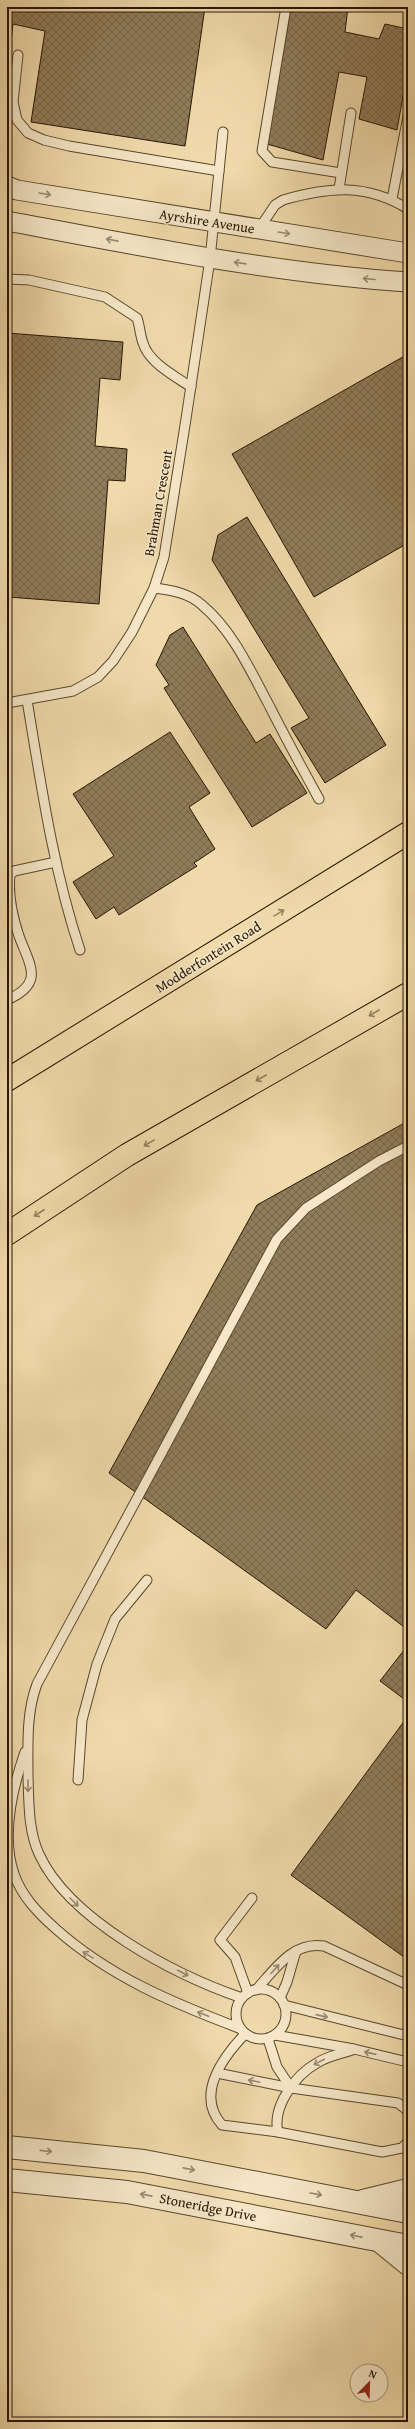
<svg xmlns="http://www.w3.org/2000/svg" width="415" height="2429" font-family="'Gentium Book Plus',serif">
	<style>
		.building { fill: url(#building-cross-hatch); stroke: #271602 }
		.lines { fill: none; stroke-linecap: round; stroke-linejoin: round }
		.service-casing { stroke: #59472c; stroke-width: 11 }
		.minor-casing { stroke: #59472c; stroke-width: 21 }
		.tertiary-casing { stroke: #59472c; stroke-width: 24 }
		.primary-casing { stroke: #271602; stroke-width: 24 }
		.service { stroke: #f5e7c8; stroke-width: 9 }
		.minor { stroke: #f5e7c8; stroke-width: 19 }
		.tertiary { stroke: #f5e7c8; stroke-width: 22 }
		.primary { stroke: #f0daab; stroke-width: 22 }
		.oneway { stroke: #98896f }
		.oneway2 { stroke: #96825f }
		.labels { text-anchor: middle; stroke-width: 3; stroke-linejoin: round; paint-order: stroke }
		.street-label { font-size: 14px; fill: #271602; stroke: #f5e7c8 }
	</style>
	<defs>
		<pattern id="building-cross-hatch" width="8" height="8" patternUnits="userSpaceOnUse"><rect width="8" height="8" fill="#907c5a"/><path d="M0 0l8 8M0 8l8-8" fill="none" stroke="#766548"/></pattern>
	</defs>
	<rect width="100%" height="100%" fill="#f0daab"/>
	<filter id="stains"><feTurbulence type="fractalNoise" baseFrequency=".005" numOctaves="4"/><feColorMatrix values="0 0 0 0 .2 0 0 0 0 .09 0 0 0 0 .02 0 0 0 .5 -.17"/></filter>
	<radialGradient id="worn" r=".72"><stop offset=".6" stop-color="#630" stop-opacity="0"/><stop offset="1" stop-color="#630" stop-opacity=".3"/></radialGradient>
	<g class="building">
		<polygon points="7,7 205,7 185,146 31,122 45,31 13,24 11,42 7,42"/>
		<polygon points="291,7 348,7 345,32 379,39 385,24 408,29 408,85 405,85 397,130 359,119 367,77 339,72 323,160 267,144"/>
		<polygon points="7,333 123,342 120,380 100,378 95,446 127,449 125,481 108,480 99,604 8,597 7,614"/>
		<polygon points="408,354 408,543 314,597 232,454"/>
		<polygon points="247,517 386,745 325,783 291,728 309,718 212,560 218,535"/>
		<polygon points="183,627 256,743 270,734 307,793 252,827 164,688 169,685 156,665 170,635"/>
		<polygon points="170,732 210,793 189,807 215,849 194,863 197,866 119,915 114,907 96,919 73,882 114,856 73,794"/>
		<polygon points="408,1121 408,1630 356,1590 326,1629 109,1473 257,1205"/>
		<polygon points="408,1645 408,1702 380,1681"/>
		<polygon points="408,1716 408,1960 291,1875"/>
	</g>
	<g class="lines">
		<defs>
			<g id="service">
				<polyline points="286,7 262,151 272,162 341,173"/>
				<polyline points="18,55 13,102 17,120 28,133 44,140 69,146 219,171"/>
				<polyline points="339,189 351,113"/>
				<polyline points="392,199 408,116"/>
				<path d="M259 229 275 205 283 200C329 187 366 183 408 209"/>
				<path d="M7 279 29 280 105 297 137 318C140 327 140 335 143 343 149 363 175 376 191 387"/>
				<path d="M154 588C171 590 189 593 202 605 233 631 250 670 269 705 285 737 302 768 319 799"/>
				<path d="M27 700C41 784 53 869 80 950"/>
				<polyline points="7,703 73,691 98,677 113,661 132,632 154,588 164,557 186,419 210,259 223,132"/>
				<path d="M7 1000C45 983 30 966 19 936 13 918 8 894 10 875L14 871 56 862"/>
				<path d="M25 1752C12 1789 1 1835 14 1874 22 1897 39 1914 56 1929 110 1977 173 2003 239 2028"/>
				<polyline points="78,1780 82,1720 97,1664 115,1619 147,1580"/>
				<circle cx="261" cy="2014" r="25"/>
				<path d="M256 1990C275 1969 293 1941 324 1946L408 1985"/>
				<polyline points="248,1993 235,1957 220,1940 252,1898"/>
				<path d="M242 1998C175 1975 69 1920 39 1854 28 1830 29 1802 28 1777 28 1746 26 1713 37 1684L277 1239 306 1208 379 1161 408 1146"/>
				<polyline points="280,1998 287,1982 296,1951"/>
				<polyline points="284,2005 408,2036"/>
				<path d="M245 2034C223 2057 195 2095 222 2125L278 2132 382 2152 402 2148 408 2142"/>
				<polyline points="275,2035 354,2049 408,2062"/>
				<polyline points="268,2039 277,2067 291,2088"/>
				<polyline points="217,2073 291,2088 398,2103 408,2111"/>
				<path d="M278 2132C272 2107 295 2075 317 2063 327 2056 341 2054 352 2050"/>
			</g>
			<g id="minor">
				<polyline points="7,186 17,190 408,253"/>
				<path d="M7 221C140 246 273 273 408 282"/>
			</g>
			<g id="tertiary">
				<polyline points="7,2147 144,2161 408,2212"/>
				<polyline points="7,2180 127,2192 408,2246"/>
				<polyline points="363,2201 408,2190"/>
				<polyline points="381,2242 408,2264"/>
			</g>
			<g id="primary">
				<polyline points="7,1080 408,833"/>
				<polyline points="7,1234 127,1155 408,994"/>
			</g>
		</defs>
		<use href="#service" class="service-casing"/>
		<use href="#minor" class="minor-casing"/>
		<use href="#tertiary" class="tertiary-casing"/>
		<use href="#primary" class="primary-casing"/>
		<use href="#service" class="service"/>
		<use href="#minor" class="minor"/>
		<use href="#tertiary" class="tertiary"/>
		<use href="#primary" class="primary"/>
	</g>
	<defs><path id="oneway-shaft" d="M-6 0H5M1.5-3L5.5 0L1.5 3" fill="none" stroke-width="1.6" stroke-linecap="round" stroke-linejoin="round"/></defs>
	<g class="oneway">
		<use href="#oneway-shaft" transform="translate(45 194) rotate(9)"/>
		<use href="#oneway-shaft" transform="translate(284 233) rotate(9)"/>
		<use href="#oneway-shaft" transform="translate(112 240) rotate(-169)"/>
		<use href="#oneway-shaft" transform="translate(240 263) rotate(-172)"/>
		<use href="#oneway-shaft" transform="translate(369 279) rotate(-175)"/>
		<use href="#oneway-shaft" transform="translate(28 1786) rotate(90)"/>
		<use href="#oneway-shaft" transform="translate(74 1902) rotate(45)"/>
		<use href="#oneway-shaft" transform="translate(88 1955) rotate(-148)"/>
		<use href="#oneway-shaft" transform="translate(275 1969) rotate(-48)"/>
		<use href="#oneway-shaft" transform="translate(183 1973) rotate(27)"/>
		<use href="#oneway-shaft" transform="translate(203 2014) rotate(-159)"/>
		<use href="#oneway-shaft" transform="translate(322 2016) rotate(13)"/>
		<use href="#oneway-shaft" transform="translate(370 2053) rotate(-167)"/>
		<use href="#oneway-shaft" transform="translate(319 2062) rotate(152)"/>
		<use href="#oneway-shaft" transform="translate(254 2081) rotate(-168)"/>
		<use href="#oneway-shaft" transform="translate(46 2151) rotate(6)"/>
		<use href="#oneway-shaft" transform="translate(189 2169) rotate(11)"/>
		<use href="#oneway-shaft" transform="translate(316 2194) rotate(10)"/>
		<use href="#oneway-shaft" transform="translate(146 2195) rotate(-169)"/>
		<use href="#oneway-shaft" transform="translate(356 2236) rotate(-169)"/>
	</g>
	<g class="oneway2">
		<use href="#oneway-shaft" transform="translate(279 913) rotate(-32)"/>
		<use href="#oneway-shaft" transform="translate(374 1013) rotate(150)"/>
		<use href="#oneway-shaft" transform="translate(261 1078) rotate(150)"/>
		<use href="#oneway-shaft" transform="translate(149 1143) rotate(150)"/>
		<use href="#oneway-shaft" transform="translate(39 1213) rotate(147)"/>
	</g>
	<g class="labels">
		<g class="street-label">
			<text transform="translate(207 221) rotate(9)" y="5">Ayrshire Avenue</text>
			<text transform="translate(158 503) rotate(-80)" y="5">Brahman Crescent</text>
			<text transform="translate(208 957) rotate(-32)" y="5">Modderfontein Road</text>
			<text transform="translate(208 2207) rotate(11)" y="5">Stoneridge Drive</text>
		</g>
	</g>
	<rect width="415" height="2429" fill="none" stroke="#f0daab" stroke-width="24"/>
	<rect x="8" y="8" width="399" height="2413" fill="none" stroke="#271602" stroke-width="2"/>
	<rect x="12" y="12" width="391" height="2405" fill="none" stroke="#271602"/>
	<g transform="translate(369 2383) rotate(23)"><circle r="19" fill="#f5e7c8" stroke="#a39379"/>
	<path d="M0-3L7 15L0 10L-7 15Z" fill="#8f2418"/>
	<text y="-6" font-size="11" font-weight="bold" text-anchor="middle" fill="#271602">N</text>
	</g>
	<rect width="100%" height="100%" filter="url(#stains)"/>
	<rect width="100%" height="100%" fill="url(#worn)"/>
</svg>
